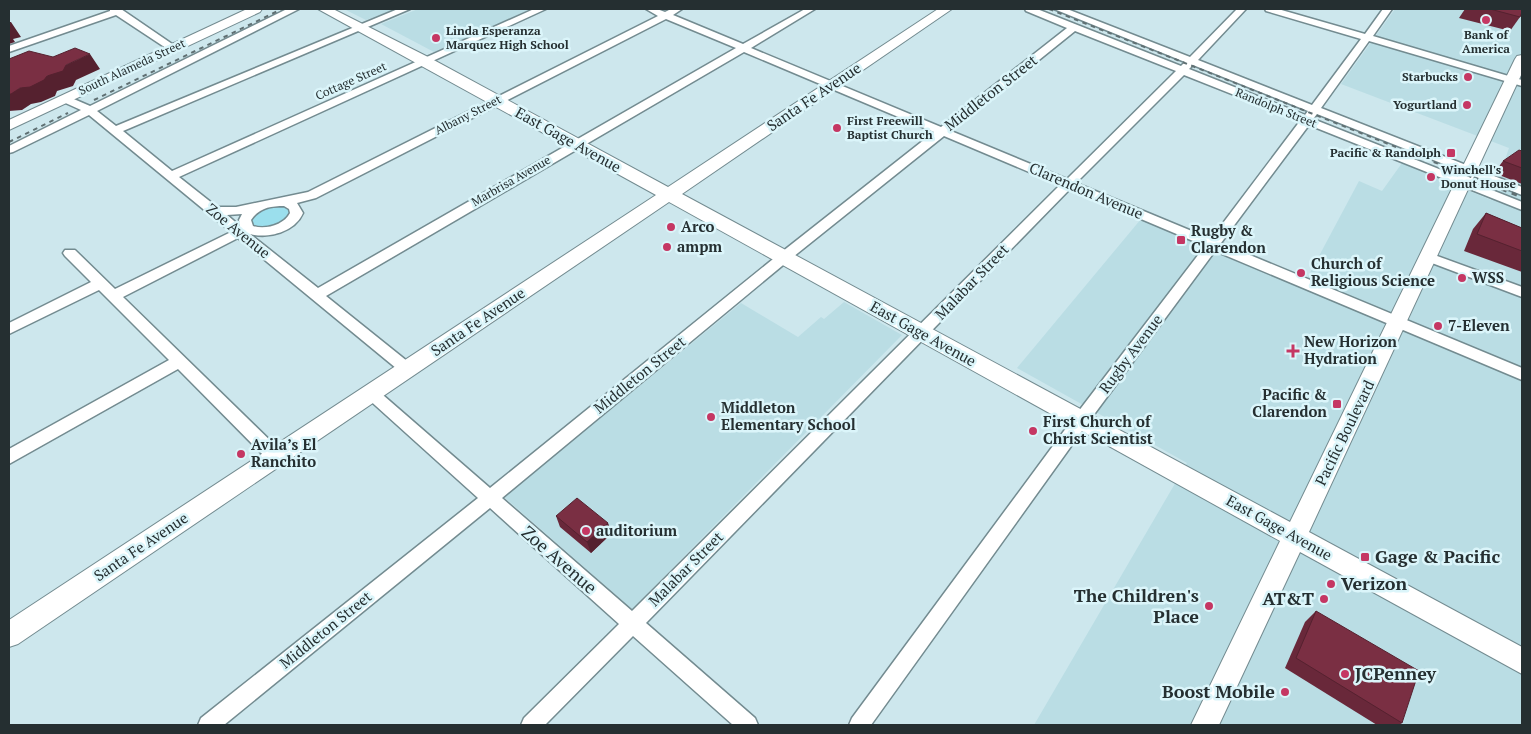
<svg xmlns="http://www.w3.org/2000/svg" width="1531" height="734" font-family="'PT Serif',serif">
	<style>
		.built { fill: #badde4 }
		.green { fill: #9bdfed }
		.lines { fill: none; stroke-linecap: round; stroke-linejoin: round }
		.minor-casing { stroke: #738b90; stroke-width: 3 }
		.major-casing { stroke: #738b90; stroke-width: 2 }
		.minor { fill: #fff; fill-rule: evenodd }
		.major { fill: #fff; fill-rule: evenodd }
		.rail-far1 { stroke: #607073; stroke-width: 2; stroke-dasharray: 4.5 4.5; stroke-linecap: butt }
		.rail { stroke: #607073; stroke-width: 3; stroke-dasharray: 5.5 5.5; stroke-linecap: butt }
		.wall { fill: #69283a }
		.shaded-wall { fill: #55212f }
		.building { fill: #7a2f43; stroke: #55212f }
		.poi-dot { fill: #c53763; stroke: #dbf5fa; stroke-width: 2 }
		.labels { text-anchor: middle; stroke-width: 5; stroke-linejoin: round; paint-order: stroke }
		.far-poi-label { font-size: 12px; font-weight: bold; fill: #252f31; stroke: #dbf5fa; text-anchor: start }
		.far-street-label { font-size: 12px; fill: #252f31; stroke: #dbf5fa }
		.street-label { font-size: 15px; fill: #252f31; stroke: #dbf5fa }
		.poi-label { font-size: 15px; font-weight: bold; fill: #252f31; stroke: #dbf5fa; text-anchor: start }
		.near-poi-label { font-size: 18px; font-weight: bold; fill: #252f31; stroke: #dbf5fa; text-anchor: start }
		.near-street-label { font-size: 18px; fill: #252f31; stroke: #dbf5fa }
	</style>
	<rect width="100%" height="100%" fill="#cde7ed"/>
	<g class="built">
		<polygon points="344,9 396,9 366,20"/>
		<polygon points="418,9 531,9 434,52 381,24"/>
		<polygon points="1395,9 1522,9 1522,725 1034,725 1187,463 1017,368 1141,219 1303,286 1359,181 1382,191 1402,163 1491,200 1509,148 1341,84"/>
		<polygon points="844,302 902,335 632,609 504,497 741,303 798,337 821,317 824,319"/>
	</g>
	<path class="green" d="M285 205 292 211C286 225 264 234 251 224V217L261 208Z"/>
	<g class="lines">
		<defs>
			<g id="minor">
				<polygon points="110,9 121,9 178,48 177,50 169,50 116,15 9,52 9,46 110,11"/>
				<path d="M287 9H299L97 111 116 126 398 9H410L123 131 172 171 534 9H546L179 177 217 207H236L308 192 658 16 646 9H657L665 12 671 9H682L673 15 743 44 805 9H815L751 48 941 127 1067 28 1026 11 1025 9H1037L1181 66 1185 62 1054 9H1067L1190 57 1237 9H1246L1198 60 1312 105 1361 39 1266 11 1265 9H1278L1365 34 1383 9H1392L1373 36 1522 80V86L1369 41 1321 108 1522 187V195L1317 114 1313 119 1522 202V210L1309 125 1221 243 1522 368V380L1215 251 1087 424 871 725H849L852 718 1075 416 1205 246 1070 189 646 623 755 718 758 725H733L633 636 545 725H521L524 718 619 624 490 508 224 725H198L201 718 478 498 366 397 363 393 366 389 371 387 376 389 490 488 778 255 934 132 744 52 326 296 412 365 415 369 412 373 407 375 402 373 238 238 123 297 282 452 284 457 282 462 276 464 270 462 178 369 9 464V449L169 360 99 290 9 334V323L91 282 65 256 63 253 65 250H75L115 289 231 232 89 115 13 152 9 153V146L81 110 61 101 60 99 61 97H69L90 106ZM666 19 736 48 318 288 250 234C268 239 295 232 303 213L297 203 316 198ZM1075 31 1176 71 1067 179 951 131ZM1193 65 1308 111 1305 115 1189 69ZM1184 75 1300 121 1211 239 1076 183ZM944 136 1060 185 632 611 502 498 788 261ZM284 206 289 209 290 213C284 225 265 230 253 226L251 220C259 208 270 206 284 206ZM242 214 239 220 240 226 227 215Z"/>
				<polygon points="1429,253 1522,287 1522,297 1424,260 1422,257 1424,254"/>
			</g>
			<g id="major">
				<polygon points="247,9 262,9 260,12 9,130 9,120"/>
				<polygon points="318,9 333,9 430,58 668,187 938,9 952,9 682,194 1290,522 1515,59 1517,56 1522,55 1522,73 1309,532 1522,647 1522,674 1300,552 1219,725 1191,725 1280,541 669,202 18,644 9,647 9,620 656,195"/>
			</g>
		</defs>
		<use href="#minor" class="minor-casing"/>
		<use href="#major" class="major-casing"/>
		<use href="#minor" class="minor"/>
		<use href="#major" class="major"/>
		<g class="rail-far1">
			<polyline points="1049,9 1484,182"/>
			<polyline points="94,100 282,9"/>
			<polyline points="9,142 68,113"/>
		</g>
		<polyline class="rail" points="1481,181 1522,197"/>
	</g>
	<g class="wall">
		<polygon points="1465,9 1522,9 1520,17 1510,31 1459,18"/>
		<polygon points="1522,151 1522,184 1494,173 1503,161"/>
		<polygon points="1486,213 1522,228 1522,272 1464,251 1473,229"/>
		<polygon points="556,516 608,523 611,534 591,553 560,527"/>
		<polygon points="1316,611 1402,723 1399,725 1377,725 1285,668 1305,622"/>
	</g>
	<g class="shaded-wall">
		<polygon points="9,22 11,22 21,37 13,39 15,42 9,44"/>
		<polygon points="90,54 100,69 76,80 73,86 57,91 55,96 41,102 31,104 22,110 9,111 9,94 20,88 47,76 66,65"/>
		<polygon points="608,523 611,534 591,553 587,542"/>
	</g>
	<g class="building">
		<polygon points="1490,9 1522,9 1522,12 1520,17"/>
		<polygon points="75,48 90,54 66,65 63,71 47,76 44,80 30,87 20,88 11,94 9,94 9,59 29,51 53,57"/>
		<polygon points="1519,150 1522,151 1522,168 1503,161"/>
		<polygon points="1486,213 1522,228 1522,251 1477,234"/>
		<polygon points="577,498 608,523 587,542 556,516"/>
		<polygon points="1316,611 1419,671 1402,723 1296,658"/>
	</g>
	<g class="poi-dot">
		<circle cx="1486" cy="20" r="5"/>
		<circle cx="436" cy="38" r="5"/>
		<circle cx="1468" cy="77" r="5"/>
		<circle cx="1467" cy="105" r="5"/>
		<circle cx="837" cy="128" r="5"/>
		<rect x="1446" y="148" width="10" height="10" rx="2.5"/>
		<circle cx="1431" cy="177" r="5"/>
		<circle cx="671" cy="227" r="5"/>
		<rect x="1176" y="235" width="10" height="10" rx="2.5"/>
		<circle cx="667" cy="247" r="5"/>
		<circle cx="1301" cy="273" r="5"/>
		<circle cx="1462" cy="278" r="5"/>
		<circle cx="1438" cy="326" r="5"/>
		<path d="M1290.5 343.5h5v5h5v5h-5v5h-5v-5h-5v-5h5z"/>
		<rect x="1332" y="399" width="10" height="10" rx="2.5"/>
		<circle cx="711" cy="417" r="5"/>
		<circle cx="1033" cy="431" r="5"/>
		<circle cx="241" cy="454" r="5"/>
		<circle cx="586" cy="531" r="5"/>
		<rect x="1360" y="552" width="10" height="10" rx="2.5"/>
		<circle cx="1331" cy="584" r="5"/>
		<circle cx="1324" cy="599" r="5"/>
		<circle cx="1209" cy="606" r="5"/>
		<circle cx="1345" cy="674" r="5"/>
		<circle cx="1285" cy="692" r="5"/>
	</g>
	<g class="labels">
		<g class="far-poi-label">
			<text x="446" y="35">Linda Esperanza<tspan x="446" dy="14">Marquez High School</tspan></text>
			<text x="1486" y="39" text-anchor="middle">Bank of<tspan x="1486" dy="14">America</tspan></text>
			<text x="1458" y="81" text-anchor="end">Starbucks</text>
			<text x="1457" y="109" text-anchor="end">Yogurtland</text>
			<text x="847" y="125">First Freewill<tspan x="847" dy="14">Baptist Church</tspan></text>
			<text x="1441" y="157" text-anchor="end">Pacific &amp; Randolph</text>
			<text x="1441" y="174">Winchell's<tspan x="1441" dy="14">Donut House</tspan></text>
		</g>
		<g class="far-street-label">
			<text transform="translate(132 67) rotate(-25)" y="4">South Alameda Street</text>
			<text transform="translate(351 81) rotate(-24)" y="4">Cottage Street</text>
			<text transform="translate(1276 108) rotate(22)" y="4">Randolph Street</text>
			<text transform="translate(468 115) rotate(-27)" y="4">Albany Street</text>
			<text transform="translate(511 181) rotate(-30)" y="4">Marbrisa Avenue</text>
		</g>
		<g class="street-label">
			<text transform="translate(991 93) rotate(-38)" y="5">Middleton Street</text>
			<text transform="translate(814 97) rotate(-34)" y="5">Santa Fe Avenue</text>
			<text transform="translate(568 140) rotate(29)" y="5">East Gage Avenue</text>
			<text transform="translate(1086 191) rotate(23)" y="5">Clarendon Avenue</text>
			<text transform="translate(238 231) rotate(39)" y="5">Zoe Avenue</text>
			<text transform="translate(972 282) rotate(-46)" y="5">Malabar Street</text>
			<text transform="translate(478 322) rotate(-34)" y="5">Santa Fe Avenue</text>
			<text transform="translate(923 334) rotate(29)" y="5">East Gage Avenue</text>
			<text transform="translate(1131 354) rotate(-53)" y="5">Rugby Avenue</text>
			<text transform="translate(640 375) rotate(-39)" y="5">Middleton Street</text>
			<text transform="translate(1345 433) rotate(-64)" y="5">Pacific Boulevard</text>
			<text transform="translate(1279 528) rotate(29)" y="5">East Gage Avenue</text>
			<text transform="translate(141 547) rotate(-34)" y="5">Santa Fe Avenue</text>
			<text transform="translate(686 569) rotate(-45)" y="5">Malabar Street</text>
			<text transform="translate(326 630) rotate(-39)" y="5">Middleton Street</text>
		</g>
		<g class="poi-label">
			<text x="681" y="232">Arco</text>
			<text x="1191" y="236">Rugby &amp;<tspan x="1191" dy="17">Clarendon</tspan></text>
			<text x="677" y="252">ampm</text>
			<text x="1311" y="269">Church of<tspan x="1311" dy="17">Religious Science</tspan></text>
			<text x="1472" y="283">WSS</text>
			<text x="1448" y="331">7-Eleven</text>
			<text x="1304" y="347">New Horizon<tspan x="1304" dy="17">Hydration</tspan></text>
			<text x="1327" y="400" text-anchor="end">Pacific &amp;<tspan x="1327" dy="17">Clarendon</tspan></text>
			<text x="721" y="413">Middleton<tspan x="721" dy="17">Elementary School</tspan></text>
			<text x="1043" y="427">First Church of<tspan x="1043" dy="17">Christ Scientist</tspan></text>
			<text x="251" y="450">Avila’s El<tspan x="251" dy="17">Ranchito</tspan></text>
			<text x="596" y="536">auditorium</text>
		</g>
		<g class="near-poi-label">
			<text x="1375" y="563">Gage &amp; Pacific</text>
			<text x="1341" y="590">Verizon</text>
			<text x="1199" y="602" text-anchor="end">The Children's<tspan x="1199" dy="21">Place</tspan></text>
			<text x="1314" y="605" text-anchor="end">AT&amp;T</text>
			<text x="1355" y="680">JCPenney</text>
			<text x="1275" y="698" text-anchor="end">Boost Mobile</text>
		</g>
		<g class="near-street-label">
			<text transform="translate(559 560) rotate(41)" y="6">Zoe Avenue</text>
		</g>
	</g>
	<rect width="1531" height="734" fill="none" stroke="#252f31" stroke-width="20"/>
</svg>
